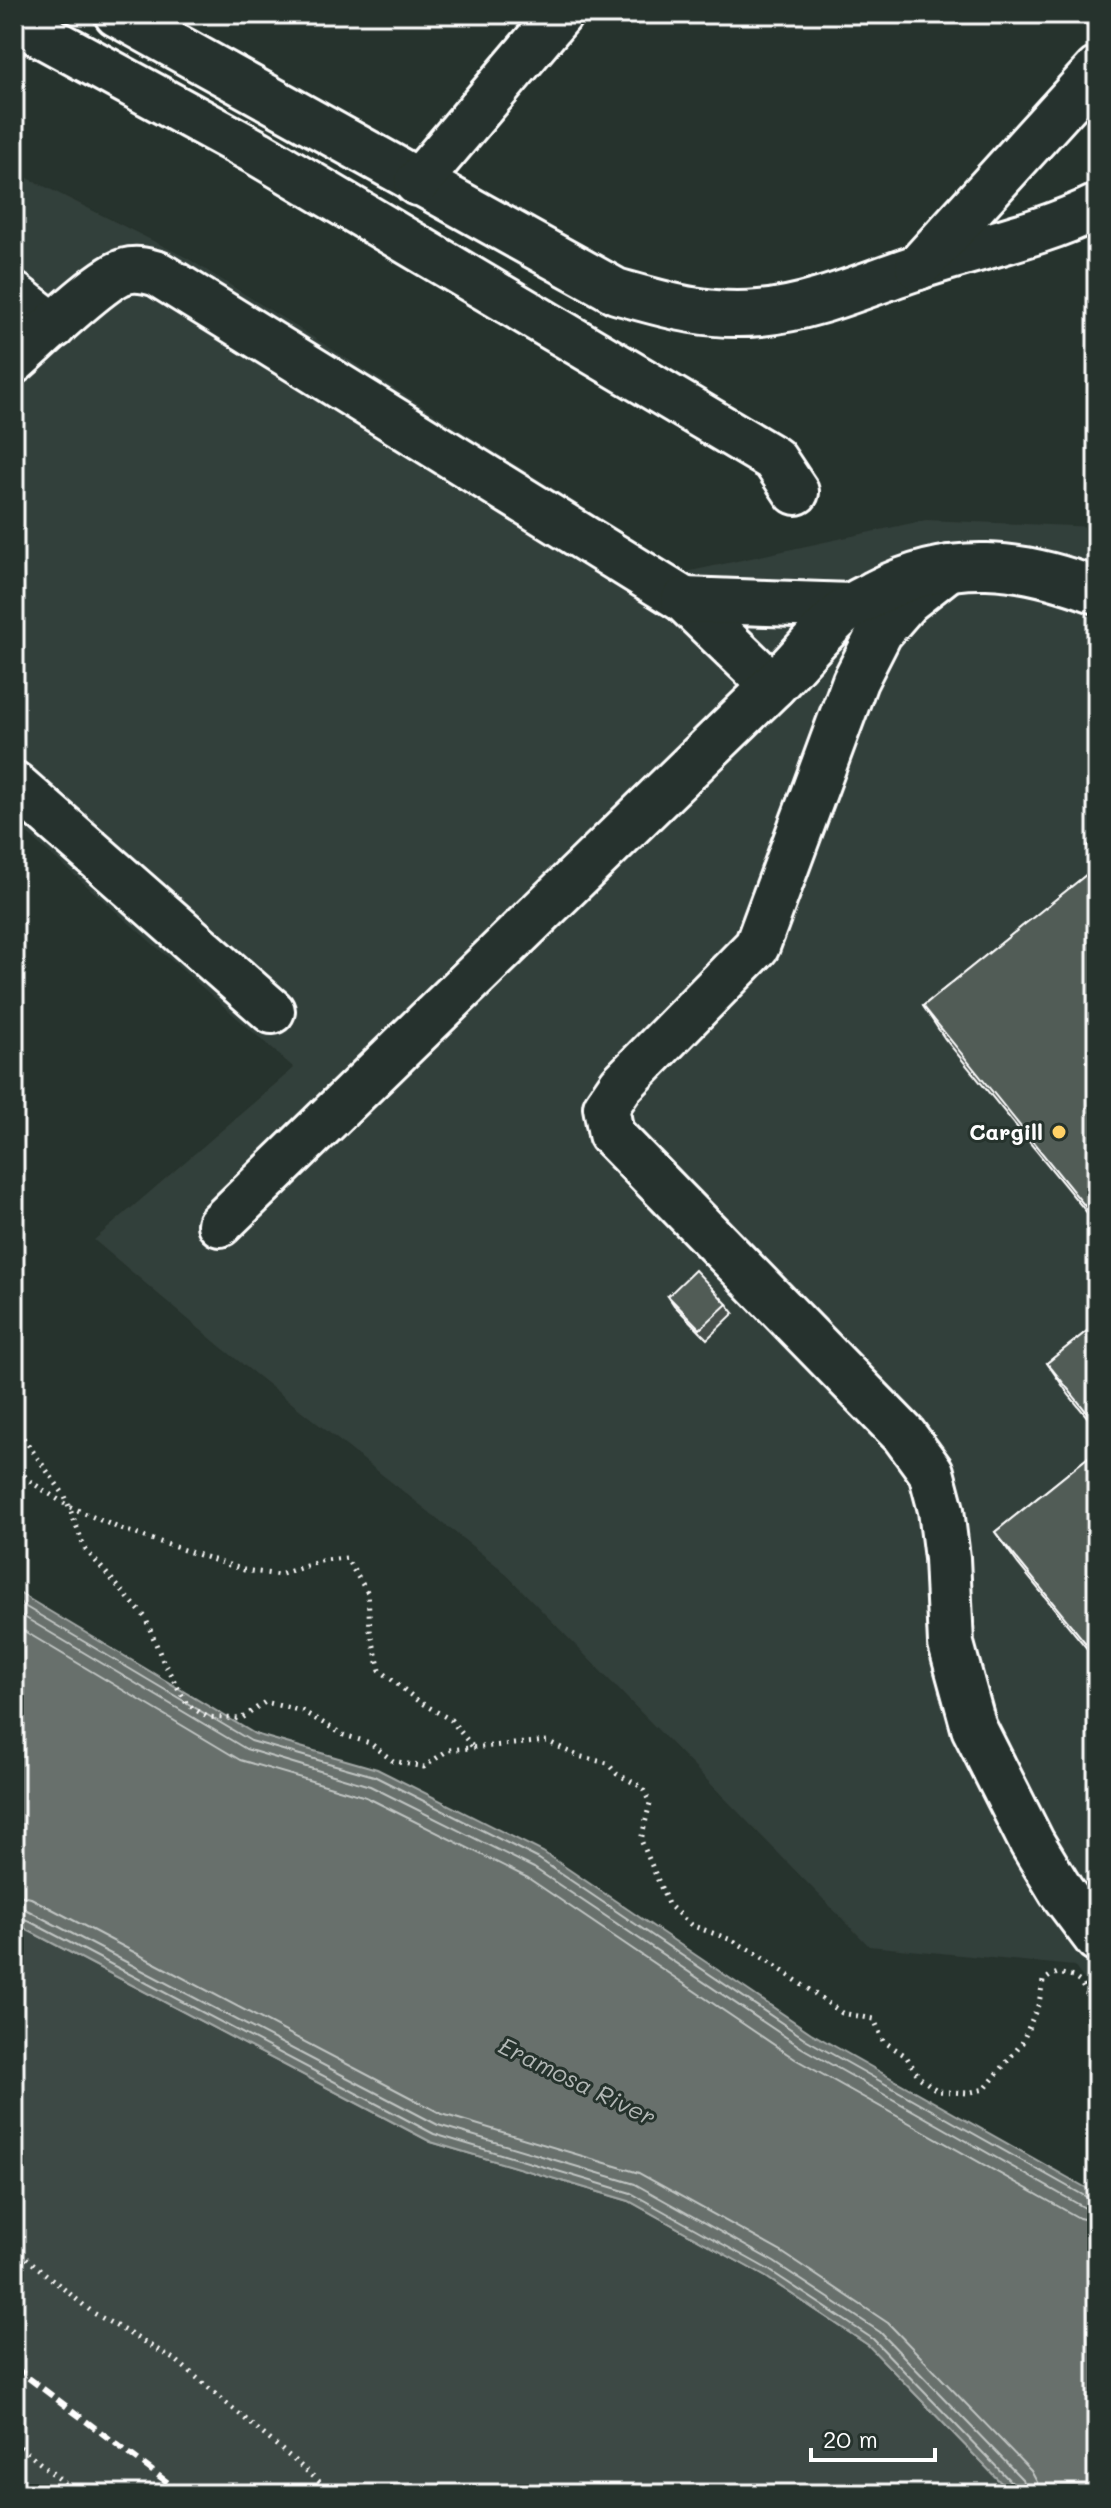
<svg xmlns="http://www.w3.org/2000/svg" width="1111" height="2508" font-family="Mali,sans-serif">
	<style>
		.built { fill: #333f3a }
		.green { fill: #3e4944; stroke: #9ea4a2; stroke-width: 2 }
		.water { fill: #67706c; stroke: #a4a9a7; stroke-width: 2 }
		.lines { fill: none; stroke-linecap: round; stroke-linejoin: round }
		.shore { stroke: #c2c6c4; stroke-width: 2 }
		.minor-casing { stroke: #fff; stroke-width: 50 }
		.path { stroke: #fff; stroke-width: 5; stroke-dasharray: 2 6; stroke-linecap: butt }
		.minor { stroke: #26332d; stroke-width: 44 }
		.rail { stroke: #fff; stroke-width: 6; stroke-dasharray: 12 6; stroke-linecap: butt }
		.wall { fill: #464f4b; stroke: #fff; stroke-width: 2 }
		.building { fill: #515c57; stroke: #fff; stroke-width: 2 }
		.poi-dot { fill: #ffd166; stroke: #26332d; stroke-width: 3 }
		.labels { text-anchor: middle; stroke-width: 6; stroke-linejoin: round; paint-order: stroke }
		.poi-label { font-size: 22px; font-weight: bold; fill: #fff; stroke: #26332d; text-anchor: end }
		.water-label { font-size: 24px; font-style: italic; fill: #b3b8b6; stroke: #26332d }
	</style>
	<rect width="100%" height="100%" fill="#26332d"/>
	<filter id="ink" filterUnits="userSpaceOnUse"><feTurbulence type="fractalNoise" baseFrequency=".0125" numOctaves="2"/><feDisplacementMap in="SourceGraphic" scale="16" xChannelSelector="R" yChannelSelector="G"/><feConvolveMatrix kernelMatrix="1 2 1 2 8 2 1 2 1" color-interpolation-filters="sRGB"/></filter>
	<g filter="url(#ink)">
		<polygon class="built" points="14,171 187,258 686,572 926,520 1097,527 1097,1997 1074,1966 869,1946 501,1569 221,1347 94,1240 294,1068 14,822"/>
		<polygon class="green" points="14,1923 431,2142 629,2201 766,2277 868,2345 1012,2494 14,2494"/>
		<polygon class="water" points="14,1590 255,1734 377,1769 543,1852 811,2033 1097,2194 1097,2494 1012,2494 868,2345 766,2277 629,2201 431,2142 14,1923"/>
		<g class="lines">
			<g class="shore">
				<polyline points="14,1600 251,1741 374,1776 539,1859 807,2040 1090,2199 1097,2200"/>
				<polyline points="14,1611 246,1749 370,1786 534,1868 802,2048 1085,2208 1097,2210"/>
				<polyline points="14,1625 240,1760 366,1797 528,1878 795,2059 1079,2218 1097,2222"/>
				<polyline points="14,1894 31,1898 442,2114 639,2173 780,2251 888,2323 1031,2471 1037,2482 1039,2494"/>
				<polyline points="14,1906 25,1909 438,2125 635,2184 774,2262 880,2332 1022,2479 1027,2494"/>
				<polyline points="14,1917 21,1917 434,2134 631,2193 769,2270 873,2339 1014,2485 1017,2494"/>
			</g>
			<defs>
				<g id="minor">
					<path d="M117 14 616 291C666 305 707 318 760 313 815 308 866 284 918 267 978 247 1040 235 1097 207"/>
					<polyline points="14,20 258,153 774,459 796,492"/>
					<polyline points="417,183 560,14"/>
					<polyline points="918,267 1097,70"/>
					<polyline points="14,295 54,326"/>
					<path d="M14 361C36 342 103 276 126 271 137 268 148 271 158 274L684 600 773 686"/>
					<polyline points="949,568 907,601 880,632 855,681 757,946 621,1085 606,1107 611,1134 904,1435 931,1472 941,1510 947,1558 951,1644 974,1728 1032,1843 1061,1891 1097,1939"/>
					<polyline points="684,600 851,606"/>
					<polyline points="14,784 272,1011"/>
					<path d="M220 1224 773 686C796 663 825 626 850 607 858 601 869 597 877 592 951 553 1022 562 1097 591"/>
				</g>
			</defs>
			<use href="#minor" class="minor-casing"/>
			<g class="path">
				<polyline points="14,1425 65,1496 85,1549 145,1617 163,1661 187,1704 207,1717 241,1719 265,1702 302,1711 344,1735 370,1743 393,1761 424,1767 448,1750 547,1741 578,1756 607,1763 617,1774 642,1787 650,1803 641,1840 668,1904 682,1917 691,1925 734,1941 767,1960 842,2013 874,2019 883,2041 906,2056 919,2077 938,2091 967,2093 985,2089 1022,2043 1039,2003 1043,1981 1050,1976 1058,1973 1073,1977 1080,1982 1097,2011"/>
				<polyline points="14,1463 28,1480 68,1506 121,1529 244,1570 279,1575 324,1560 346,1558 368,1593 370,1630 380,1670 418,1701 451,1720 472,1746"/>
				<polyline points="14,2248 92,2312 177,2361 334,2494"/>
				<polyline points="14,2442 78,2494"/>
			</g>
			<use href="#minor" class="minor"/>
			<polyline class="rail" points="14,2367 183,2494"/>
		</g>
		<g class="wall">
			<polygon points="1097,866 1097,1225 945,1039 923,1006"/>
			<polygon points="668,1296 727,1304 734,1313 707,1339 674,1305"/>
			<polygon points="1097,1323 1097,1429 1069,1395 1047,1363"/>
			<polygon points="1097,1450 1097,1661 1018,1564 995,1532"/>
		</g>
		<g class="building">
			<polygon points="1097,838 1097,858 1088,846"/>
			<polygon points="1097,866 1097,1221 923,1006"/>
			<polygon points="695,1270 727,1304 700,1329 668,1296"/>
			<polygon points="1097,1323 1097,1425 1047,1363"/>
			<polygon points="1097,1450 1097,1657 995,1532"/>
		</g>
	</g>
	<circle class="poi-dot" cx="1059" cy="1132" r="8"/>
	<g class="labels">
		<g class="poi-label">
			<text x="1043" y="1140">Cargill</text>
		</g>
		<g class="water-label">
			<text transform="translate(577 2082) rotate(26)" y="8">Eramosa River</text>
		</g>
	</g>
	<rect width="1111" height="2508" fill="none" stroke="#26332d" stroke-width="48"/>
	<rect x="24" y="24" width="1063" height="2460" fill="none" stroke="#fff" stroke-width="3" filter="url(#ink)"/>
	<path d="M811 2448v12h124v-12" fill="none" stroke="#ffffff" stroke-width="4"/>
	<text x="823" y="2448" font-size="24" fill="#ffffff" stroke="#26332d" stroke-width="6" paint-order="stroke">20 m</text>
</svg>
